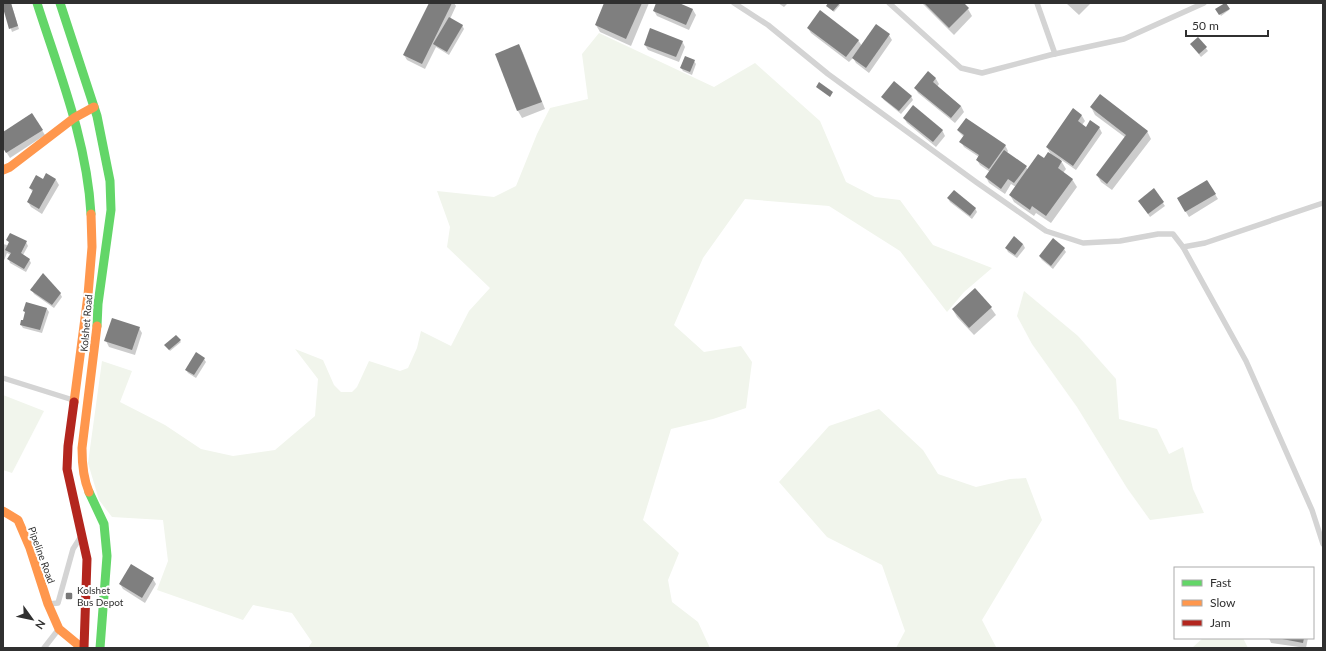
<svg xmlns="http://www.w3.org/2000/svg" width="1326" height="651" font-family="Lato,sans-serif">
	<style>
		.green { fill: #f1f5ec }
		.shadow { fill: #0003 }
		.building { fill: #7f7f7f }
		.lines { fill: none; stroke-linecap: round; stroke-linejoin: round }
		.lane { stroke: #d4d4d4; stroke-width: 5.5 }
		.fast { stroke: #63d668; stroke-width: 9 }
		.slow { stroke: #ff974d; stroke-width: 9 }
		.jam { stroke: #b3261e; stroke-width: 9 }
		.poi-dot { fill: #787878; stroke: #fff; stroke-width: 1.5 }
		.labels { text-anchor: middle; stroke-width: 4; stroke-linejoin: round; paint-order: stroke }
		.street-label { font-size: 10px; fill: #303030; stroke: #fff }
		.poi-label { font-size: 10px; fill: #303030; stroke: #fff; text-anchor: start }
	</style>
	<rect width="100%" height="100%" fill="#fff"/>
	<g class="green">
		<polygon points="599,33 714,87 755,63 820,121 846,182 875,197 900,200 933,245 992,268 964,292 947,312 900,251 829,206 745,199 703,258 674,325 704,352 741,346 752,362 746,408 713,419 671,429 643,520 679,553 668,580 672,602 698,622 710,648 308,648 312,642 292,613 253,605 243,620 157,590 168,561 163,520 112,517 99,500 88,463 102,361 132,371 120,402 165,425 201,449 233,456 275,450 315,416 318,379 295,349 323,360 334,385 341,392 352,392 357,387 369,361 400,371 408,368 417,348 421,331 451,346 469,311 490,288 447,247 450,227 437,191 494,197 516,186 537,134 550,108 588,99 582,54"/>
		<polygon points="1024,291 1078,336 1116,379 1119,419 1157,429 1169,454 1183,447 1193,489 1204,513 1150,520 1127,488 1077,407 1032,344 1017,316"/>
		<polygon points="3,395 44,411 12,473 3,470"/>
		<polygon points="879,409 923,450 938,474 976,487 1010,479 1026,478 1042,520 982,620 996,647 1000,648 896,648 905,631 882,565 827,537 779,482 829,426"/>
		<polygon points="1203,638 1243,638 1248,648 1192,648"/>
	</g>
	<g class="shadow">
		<polygon points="3,3 11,3 19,29 12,32"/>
		<polygon points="430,3 454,3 456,6 450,19 462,25 464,29 449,55 436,47 425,69 407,60 404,55"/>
		<polygon points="605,3 649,3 631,46 600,32 596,25"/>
		<polygon points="658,3 677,3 693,10 696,15 689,30 657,16 654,11"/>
		<polygon points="778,3 788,3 784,7"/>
		<polygon points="830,3 838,3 840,5 834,12 828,7"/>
		<polygon points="922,3 963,3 968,9 972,16 954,35"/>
		<polygon points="1066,3 1091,3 1079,15"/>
		<polygon points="1225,4 1229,10 1221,16 1217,9"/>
		<polygon points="876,26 889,35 892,40 869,73 856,63 853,58 849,62 811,33 808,28 858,40 862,46"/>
		<polygon points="1198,38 1208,51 1201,57 1193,47"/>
		<polygon points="682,41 685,47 679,62 648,50 645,45"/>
		<polygon points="519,45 523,53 545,109 522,118 518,111 496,54"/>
		<polygon points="694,61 696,64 692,75 683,71 681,68"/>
		<polygon points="928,73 936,79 939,84 937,87 961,106 964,112 955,123 918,93 915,88"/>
		<polygon points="911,96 913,100 901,114 884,100 882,97"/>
		<polygon points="1091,107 1147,131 1151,139 1112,190 1101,182 1097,175 1126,138 1095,115"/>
		<polygon points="1073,110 1082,116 1085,121 1082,125 1086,128 1099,127 1102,133 1076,170 1060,159 1066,169 1063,173 1072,179 1077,187 1051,223 1036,213 1034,216 1014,202 1010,195 1016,187 1011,184 1005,194 989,183 986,177 990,172 980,165 977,160 979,157 964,147 961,142 964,137 958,131 1005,145 1008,151 1007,153 1026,167 1028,170 1051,155 1047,147"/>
		<polygon points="32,114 45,135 10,158 3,147 3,133"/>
		<polygon points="904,118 942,130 945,136 936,147 907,123"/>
		<polygon points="46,174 56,180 59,185 42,214 31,207 28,202 33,193 30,188 43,180"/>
		<polygon points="1207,181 1218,199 1189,217 1178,199"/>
		<polygon points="1154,190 1165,206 1150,217 1141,204"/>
		<polygon points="948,198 975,208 977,212 972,219 950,202"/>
		<polygon points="8,240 26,242 28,246 23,255 29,259 31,263 26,272 10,263 9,259 11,255 7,253 3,263 3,244 7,245 8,247 10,244"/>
		<polygon points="1023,244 1025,248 1017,258 1008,252 1006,248"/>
		<polygon points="1064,249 1066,252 1053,269 1042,260 1040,257"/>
		<polygon points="32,290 60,293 62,297 54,308 34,294"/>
		<polygon points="975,290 991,308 996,315 974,335 957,317 953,310"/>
		<polygon points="26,303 47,309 49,312 42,333 23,328 21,325 24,321"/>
		<polygon points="139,328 142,333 135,355 109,347 106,341"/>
		<polygon points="180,341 181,342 170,351 166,346"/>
		<polygon points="204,359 206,362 196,378 188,373 186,370"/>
		<polygon points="153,579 156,584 145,603 123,589 120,584"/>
		<polygon points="1269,638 1308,638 1306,648 1271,643"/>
	</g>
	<g class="building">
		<polygon points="3,3 11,3 18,26 9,29 3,8"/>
		<polygon points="429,3 452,3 422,64 403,55"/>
		<polygon points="604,3 642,3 626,39 595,25"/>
		<polygon points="656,3 679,3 693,9 686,25 653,11"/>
		<polygon points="828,3 840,3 833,11 826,6"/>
		<polygon points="924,3 964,3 969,8 949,28"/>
		<polygon points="1225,3 1226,3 1230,9 1219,15 1215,9"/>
		<polygon points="820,10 859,40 846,57 807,28"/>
		<polygon points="449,17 463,25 447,52 433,44"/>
		<polygon points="876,24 890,34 866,68 852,58"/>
		<polygon points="650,28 683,41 676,57 644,45"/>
		<polygon points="1198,37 1207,47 1199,54 1190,44"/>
		<polygon points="519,44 542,102 517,111 495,54"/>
		<polygon points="685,56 695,60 690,72 680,68"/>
		<polygon points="928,71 936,78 933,82 961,106 951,118 914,88"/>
		<polygon points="894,81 912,96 899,111 881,97"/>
		<polygon points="819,82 833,92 830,97 816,87"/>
		<polygon points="1100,94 1148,131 1107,184 1096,175 1126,135 1090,107"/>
		<polygon points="913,105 943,130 933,142 903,118"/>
		<polygon points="1073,108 1082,115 1078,121 1086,127 1090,120 1100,127 1073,166 1046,147"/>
		<polygon points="32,113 43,130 6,153 3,148 3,132"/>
		<polygon points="966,118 1006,145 989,169 976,160 979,155 959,142 964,135 957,130"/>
		<polygon points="1004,150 1027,166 1014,183 1008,179 1001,189 985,177"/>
		<polygon points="1048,152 1062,161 1058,168 1073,179 1046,216 1032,206 1030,210 1009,195 1038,154 1044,158"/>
		<polygon points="46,173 56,179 39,209 27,202 33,190 29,188 36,175 43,179"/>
		<polygon points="1207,180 1216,194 1185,212 1177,198"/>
		<polygon points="1154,188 1164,202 1148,214 1138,201"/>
		<polygon points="954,190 976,208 970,216 947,198"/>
		<polygon points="10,233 27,241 21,253 30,259 24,269 7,259 11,253 5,250 9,242 6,240"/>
		<polygon points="1014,236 1023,244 1015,255 1005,248"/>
		<polygon points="1053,238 1065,248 1051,266 1039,256"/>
		<polygon points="43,273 61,293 52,305 30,290"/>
		<polygon points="975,288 992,307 969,328 952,309"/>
		<polygon points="26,302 47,308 40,330 20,325 21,320 23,320 25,312 23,311"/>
		<polygon points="112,318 140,327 132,350 104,341"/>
		<polygon points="176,335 181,340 169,350 164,345"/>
		<polygon points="196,352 205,358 194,375 185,370"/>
		<polygon points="131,564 154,578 142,598 119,584"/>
		<polygon points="1277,638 1304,638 1303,643"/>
	</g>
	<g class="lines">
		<g class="lane">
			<polyline points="734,3 768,25 828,74 976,182 1046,231 1083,243 1120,241 1158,234 1173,234 1183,247 1246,361 1312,510 1323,544"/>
			<polyline points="889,3 961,68 982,73 1050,55 1124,39 1204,3"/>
			<polyline points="1037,3 1055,54"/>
			<polyline points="1183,247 1205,243 1323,203"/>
			<polyline points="3,378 73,400"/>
			<polyline points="49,604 58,603 73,549 80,538"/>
			<polyline points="44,648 58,630"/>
		</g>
		<g class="fast">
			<path d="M37 3C59 72 87 141 91 214"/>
			<polyline points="60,3 97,116 110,181 111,210 98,304 97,326"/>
			<polyline points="89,492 104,524 107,556 100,648"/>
		</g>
		<g class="slow">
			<polyline points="3,170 10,167 74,118 94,107"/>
			<polyline points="74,402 88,295 92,247 91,214"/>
			<path d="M89 492C83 478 82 463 82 448L97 326"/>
			<polyline points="3,511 18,520 30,548 48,604 59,629 82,648"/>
		</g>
		<polyline class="jam" points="74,402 68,446 67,469 87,559 84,648"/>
	</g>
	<rect class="poi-dot" x="65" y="592" width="8" height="8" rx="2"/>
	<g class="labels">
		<g class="street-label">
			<text transform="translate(86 323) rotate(-85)" y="4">Kolshet Road</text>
			<text transform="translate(42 555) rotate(70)" y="4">Pipeline Road</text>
		</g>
		<g class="poi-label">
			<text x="77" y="594">Kolshet<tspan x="77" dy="12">Bus Depot</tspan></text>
		</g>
	</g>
	<rect width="1326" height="651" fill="none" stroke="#303030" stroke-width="8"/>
	<rect x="1174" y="567" width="140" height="72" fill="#ffffff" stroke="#acacac"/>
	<rect x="1182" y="580" width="20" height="6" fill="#63d668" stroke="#acacac"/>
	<text x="1210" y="587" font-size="12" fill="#303030">Fast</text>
	<rect x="1182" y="600" width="20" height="6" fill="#ff974d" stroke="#acacac"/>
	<text x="1210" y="607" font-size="12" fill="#303030">Slow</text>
	<rect x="1182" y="620" width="20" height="6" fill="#b3261e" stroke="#acacac"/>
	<text x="1210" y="627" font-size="12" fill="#303030">Jam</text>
	<g transform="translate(32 619) rotate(123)" stroke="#ffffff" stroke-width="3" paint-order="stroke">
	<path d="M0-3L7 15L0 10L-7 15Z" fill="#303030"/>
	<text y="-6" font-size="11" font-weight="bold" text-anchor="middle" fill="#303030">N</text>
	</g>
	<path d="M1186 30v6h82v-6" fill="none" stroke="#303030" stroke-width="2"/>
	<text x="1192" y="30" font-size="12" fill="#303030" stroke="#ffffff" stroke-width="3" paint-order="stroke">50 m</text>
</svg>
